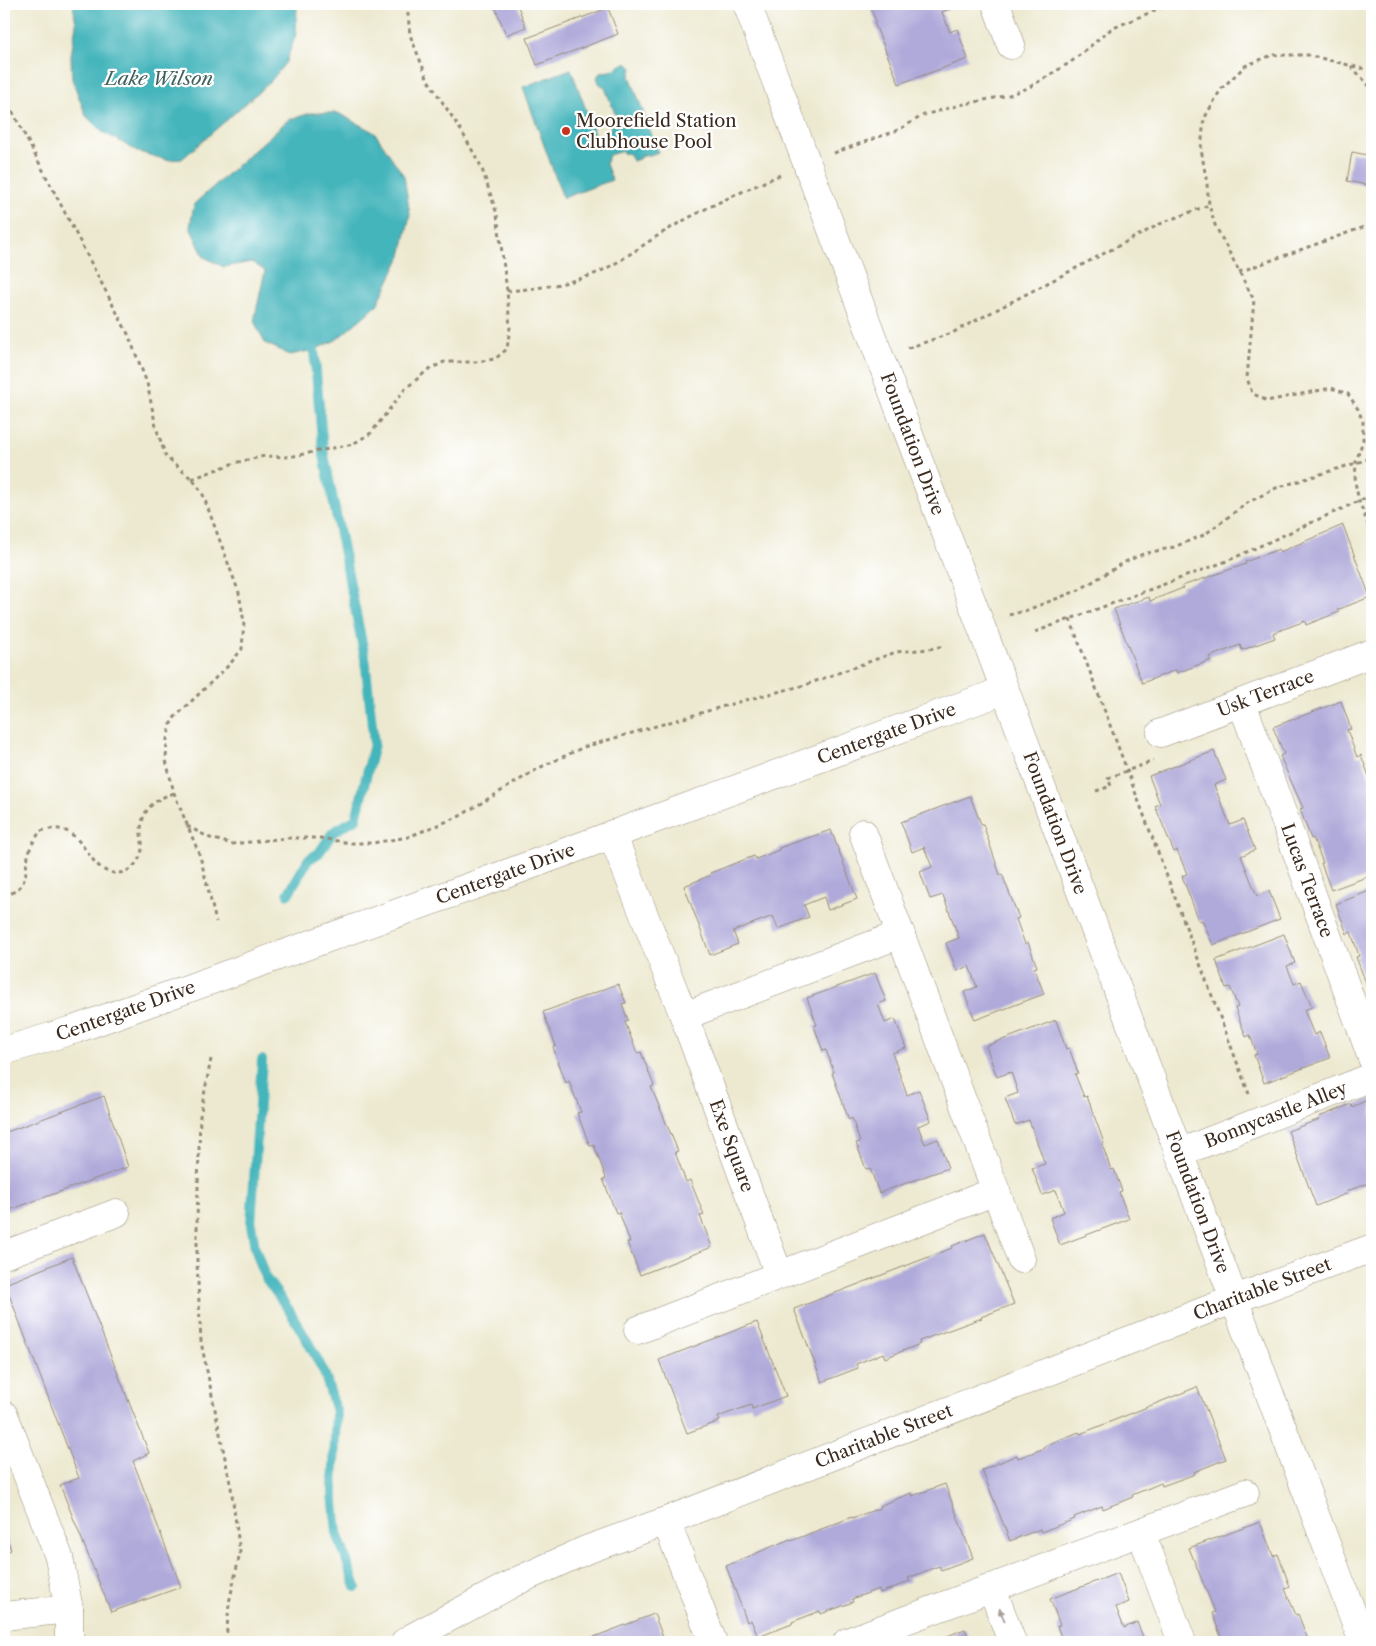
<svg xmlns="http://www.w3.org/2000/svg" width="1376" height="1646" font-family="'Libre Caslon Text',serif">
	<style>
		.water { fill: #45b5bc; stroke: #40706d }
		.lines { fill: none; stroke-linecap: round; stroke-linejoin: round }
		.stream { stroke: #45b5bc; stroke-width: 10 }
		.building { fill: #b0aada }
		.minor-casing { stroke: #948a77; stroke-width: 29 }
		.path { stroke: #948a77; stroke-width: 3; stroke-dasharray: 4 4; stroke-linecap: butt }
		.minor { stroke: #fff; stroke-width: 28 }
		.oneway { fill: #a79f9a }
		.poi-dot { fill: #c8321e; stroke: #fff; stroke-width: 2 }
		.labels { text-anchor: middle; stroke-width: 4.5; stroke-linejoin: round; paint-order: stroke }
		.poi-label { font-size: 18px; fill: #3b2a1e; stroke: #fff; text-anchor: start }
		.street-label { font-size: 18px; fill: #3b2a1e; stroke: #fff }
		.water-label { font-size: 19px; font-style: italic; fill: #3f625d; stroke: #fff }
	</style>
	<rect width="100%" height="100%" fill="#fff"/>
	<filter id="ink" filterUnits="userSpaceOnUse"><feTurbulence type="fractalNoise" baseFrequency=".02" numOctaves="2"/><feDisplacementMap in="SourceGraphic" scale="10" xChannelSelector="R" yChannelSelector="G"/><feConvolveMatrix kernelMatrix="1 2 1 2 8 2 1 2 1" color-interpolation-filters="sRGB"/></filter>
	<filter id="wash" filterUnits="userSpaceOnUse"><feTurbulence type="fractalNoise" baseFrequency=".0096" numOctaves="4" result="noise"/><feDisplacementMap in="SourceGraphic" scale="20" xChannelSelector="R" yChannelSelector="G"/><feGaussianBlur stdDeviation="1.12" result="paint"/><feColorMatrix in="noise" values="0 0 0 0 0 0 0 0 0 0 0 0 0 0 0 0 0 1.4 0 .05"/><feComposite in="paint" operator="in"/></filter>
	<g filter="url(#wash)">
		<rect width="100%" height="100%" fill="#ede9d0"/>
		<g class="water">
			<polygon points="73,4 297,4 296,34 286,62 271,81 182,159 167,160 139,152 101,131 86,116 72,79 71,56 76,24"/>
			<polygon points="625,63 628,64 632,68 630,76 658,152 648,156 647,154 641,156 641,158 633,161 630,154 623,153 622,151 609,155 606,164 612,180 563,198 523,87 571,69 596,137 600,140 603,140 605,142 609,140 607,133 610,130 611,124 618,121 605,88 599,83 597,77 601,72 611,71"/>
			<polygon points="311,113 338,113 375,133 404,176 410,215 401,256 377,305 336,340 314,350 290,355 265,343 254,321 265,271 252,262 224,267 204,257 190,227 194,204 288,120"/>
		</g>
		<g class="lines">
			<g class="stream">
				<polyline points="288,894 308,860 319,853 333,832 356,819 374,744 365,658 323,450 314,350"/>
				<polyline points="262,1060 251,1224 255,1248 265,1277 289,1310 308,1342 324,1372 336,1411 333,1492 337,1533 356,1587"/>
			</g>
		</g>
		<g id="blocks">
			<g class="building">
				<polygon points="494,4 517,4 526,27 506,35"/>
				<polygon points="871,4 948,4 950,9 942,12 950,32 957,29 968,59 899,84 874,22 876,22 870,6 872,6"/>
				<polygon points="608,8 618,34 537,65 527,38"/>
				<polygon points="1352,152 1372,156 1372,186 1347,181"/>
				<polygon points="1343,525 1370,597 1337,610 1339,612 1306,625 1305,621 1273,633 1275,638 1242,650 1240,645 1209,657 1211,660 1177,673 1176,670 1142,683 1114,609 1149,597 1150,601 1183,588 1182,586 1246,564 1245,562 1279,549 1280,552"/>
				<polygon points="1341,701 1351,729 1347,730 1357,757 1361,755 1372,784 1369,786 1372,796 1372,875 1331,890 1321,863 1323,863 1313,838 1311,839 1300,809 1303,808 1280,756 1284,754 1273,727"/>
				<polygon points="1214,751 1226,780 1214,785 1230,825 1243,820 1255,850 1241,856 1257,896 1269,891 1280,919 1213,945 1202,920 1199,921 1182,876 1187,874 1177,850 1174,852 1155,806 1160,804 1149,776"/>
				<polygon points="970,796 981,824 983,824 1000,875 1002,874 1019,918 1016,919 1025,944 1028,942 1037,967 1034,968 1044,994 975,1020 964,992 977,987 969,966 957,971 946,943 959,938 943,895 930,899 920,872 932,867 924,847 912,852 901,822"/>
				<polygon points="831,830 857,899 828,910 824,897 804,905 809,917 778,929 773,916 733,931 738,944 710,955 684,886 711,875 710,873 754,856 756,859 779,850 779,848"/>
				<polygon points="1372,890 1372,994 1370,988 1368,988 1356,957 1359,956 1351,932 1347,934 1336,904"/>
				<polygon points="1284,934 1295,963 1287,966 1294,984 1301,981 1312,1007 1304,1010 1314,1035 1320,1032 1330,1058 1264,1083 1254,1055 1257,1054 1250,1035 1246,1037 1235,1008 1238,1007 1230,987 1226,988 1216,960"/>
				<polygon points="875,973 886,1001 878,1004 885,1023 895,1019 906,1048 892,1053 907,1095 919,1090 931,1121 918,1126 925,1144 938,1139 948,1168 879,1193 870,1168 866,1169 856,1143 860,1142 852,1118 849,1120 832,1073 834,1072 826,1050 823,1051 814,1026 817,1025 807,998"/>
				<polygon points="618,984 626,1003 622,1004 628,1020 625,1022 637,1053 641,1052 654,1086 651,1087 678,1151 675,1152 686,1182 690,1180 704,1215 700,1216 712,1247 640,1275 627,1242 630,1242 619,1212 616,1213 603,1179 606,1178 594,1145 590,1146 577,1113 581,1112 569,1081 566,1083 553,1047 556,1046 543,1012"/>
				<polygon points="1056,1020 1066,1049 1069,1048 1078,1073 1075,1074 1084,1097 1087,1096 1104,1143 1102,1144 1111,1170 1114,1169 1122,1191 1119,1192 1129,1219 1060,1245 1050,1218 1064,1212 1056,1190 1042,1195 1032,1168 1045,1164 1029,1120 1015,1125 1005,1098 1018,1093 1011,1072 997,1077 986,1046"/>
				<polygon points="104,1096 128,1167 4,1212 4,1133"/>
				<polygon points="1372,1098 1372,1182 1347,1191 1348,1193 1316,1206 1288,1131 1320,1119 1319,1117 1351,1104 1352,1107"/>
				<polygon points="985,1233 1014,1304 981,1317 982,1318 919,1341 920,1344 885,1358 883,1353 856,1364 858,1368 822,1382 794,1309 952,1248 952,1246"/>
				<polygon points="72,1257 149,1453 133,1461 181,1587 111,1612 60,1485 79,1478 5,1284"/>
				<polygon points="757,1322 786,1396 752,1409 751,1405 718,1417 720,1421 687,1433 659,1360"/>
				<polygon points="1197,1387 1226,1459 1194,1472 1195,1474 1162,1486 1161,1483 1132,1495 1133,1497 1103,1509 1102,1506 1074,1517 1075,1519 1041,1532 1040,1529 1010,1541 982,1470 1017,1455 1018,1458 1045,1448 1044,1446 1079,1432 1080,1434"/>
				<polygon points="945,1484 973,1558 941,1570 939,1566 908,1578 910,1581 880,1593 879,1589 852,1599 853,1602 821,1614 820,1611 792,1622 792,1624 758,1637 751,1620 747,1622 726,1566 790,1539 791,1541 852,1517 852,1518 880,1508 879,1506 911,1493 912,1496"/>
				<polygon points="1260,1522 1273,1556 1278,1554 1290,1587 1285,1589 1296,1615 1298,1614 1309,1642 1223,1642 1212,1613 1215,1612 1189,1548"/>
				<polygon points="4,1532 11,1550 4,1553"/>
				<polygon points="1118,1573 1129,1602 1116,1607 1124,1628 1137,1622 1145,1642 1063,1642 1057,1626 1060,1625 1050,1599"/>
				<polygon points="654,1614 665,1642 581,1642"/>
				<polygon points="965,1629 971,1642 932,1642"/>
			</g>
		</g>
	</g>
	<g filter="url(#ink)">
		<use href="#blocks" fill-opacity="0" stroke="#948a77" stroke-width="1"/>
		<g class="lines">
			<defs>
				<g id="minor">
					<path id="s1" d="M747 4 1363 1642"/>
					<polyline points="996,4 1011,45"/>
					<path id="s2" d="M1242 703 1372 1058"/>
					<path id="s3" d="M1161 733 1372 653"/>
					<polyline points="863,833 1021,1259"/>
					<path id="s4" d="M612 834 684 1016 779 1275"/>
					<polyline points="684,1016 901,934"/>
					<path id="s5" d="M4 1051 76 1029 514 871 1005 690"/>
					<path id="s6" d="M1179 1153 1372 1077"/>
					<polyline points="4,1255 116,1213"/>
					<polyline points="638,1330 996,1191"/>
					<polyline points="4,1415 59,1557 69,1609 69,1642"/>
					<polyline points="666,1521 713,1642"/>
					<polyline points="1141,1532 1182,1642"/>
					<polyline points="992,1588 1012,1642"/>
					<polyline points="4,1616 69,1609"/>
					<path id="s7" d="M405 1642 411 1638 517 1581 586 1550 666 1521 1235 1299 1372 1248"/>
					<polyline points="847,1642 1245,1493"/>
				</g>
			</defs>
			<use href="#minor" class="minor-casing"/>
			<g class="path">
				<polyline points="1351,66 1372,89"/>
				<polyline points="1372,69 1365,69 1308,55 1272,55 1245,66 1221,89 1204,119 1201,149 1207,184 1209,205 1215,225 1254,300 1247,378 1252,393 1267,401 1331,388 1348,394 1358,409 1363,422 1363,440 1356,462 1355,482 1359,501 1372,535"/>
				<polyline points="4,89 7,101 128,334 147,383 156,427 166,457 192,479 202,492 239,593 244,622 242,649 230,664 172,720 167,739 166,760 174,793 200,856 216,922"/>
				<polyline points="834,153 898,130 924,115 960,105 1009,95 1028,88 1071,62 1111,29 1170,4"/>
				<polyline points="1239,272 1372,224"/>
				<path d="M507 291C532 289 556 286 579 279 610 271 633 251 659 235 697 211 739 193 780 175"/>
				<polyline points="908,348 952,333 1164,222 1209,205"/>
				<polyline points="192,479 234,463 265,456 289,457 353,444 371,433 405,389 428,370 444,362 475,362 495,359 507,349 510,327 507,291 497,214 481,166 462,132 428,80 410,35 407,4"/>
				<polyline points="1009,615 1027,610 1079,590 1125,562 1143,554 1174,547 1204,535 1247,503 1276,488 1372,458"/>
				<polyline points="1070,619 1249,1094"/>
				<polyline points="1035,632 1227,561 1372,495"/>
				<polyline points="1096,791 1111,786 1108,778 1153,761"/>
				<polyline points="187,826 210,838 232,844 287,838 320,838 350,843 373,843 408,837 460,816 539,768 584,747 742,701 805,685 896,652 929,649 944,646"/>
				<path d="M4 897C33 884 22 873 30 849 32 843 37 837 40 831 45 830 53 828 59 829 88 833 90 881 124 872 134 869 141 858 142 849 143 844 141 838 141 833 141 810 153 800 174 793"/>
				<polyline points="211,1059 200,1116 197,1222 197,1262 201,1342 231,1487 240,1553 229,1603 226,1642"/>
			</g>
			<use href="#minor" class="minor"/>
		</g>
		<defs><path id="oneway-solid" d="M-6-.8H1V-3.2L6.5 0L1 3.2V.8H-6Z" transform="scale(1.25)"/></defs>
		<use class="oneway" href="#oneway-solid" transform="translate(1002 1615) rotate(-111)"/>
	</g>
	<circle class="poi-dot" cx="566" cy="131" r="5"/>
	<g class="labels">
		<g class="poi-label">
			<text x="576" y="127">Moorefield Station<tspan x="576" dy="21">Clubhouse Pool</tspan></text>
		</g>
		<g class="street-label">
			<text dy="6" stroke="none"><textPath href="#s1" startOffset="470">Foundation Drive</textPath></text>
			<text dy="6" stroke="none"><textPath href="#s3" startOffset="112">Usk Terrace</textPath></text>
			<text dy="6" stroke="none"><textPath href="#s5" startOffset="938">Centergate Drive</textPath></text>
			<text dy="6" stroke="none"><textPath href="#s1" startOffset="875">Foundation Drive</textPath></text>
			<text dy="6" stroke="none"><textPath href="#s5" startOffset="532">Centergate Drive</textPath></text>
			<text dy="6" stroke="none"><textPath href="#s2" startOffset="189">Lucas Terrace</textPath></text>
			<text dy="6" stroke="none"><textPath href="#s5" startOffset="128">Centergate Drive</textPath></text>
			<text dy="6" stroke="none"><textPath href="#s6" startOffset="104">Bonnycastle Alley</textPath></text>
			<text dy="6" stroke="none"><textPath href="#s4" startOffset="334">Exe Square</textPath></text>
			<text dy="6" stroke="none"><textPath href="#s1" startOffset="1280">Foundation Drive</textPath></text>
			<text dy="6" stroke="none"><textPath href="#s7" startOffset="928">Charitable Street</textPath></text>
			<text dy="6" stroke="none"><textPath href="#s7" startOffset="522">Charitable Street</textPath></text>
		</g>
		<g class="water-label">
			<text x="159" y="85">Lake Wilson</text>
		</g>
	</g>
	<rect width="1376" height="1646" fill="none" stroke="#fff" stroke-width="20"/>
</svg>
